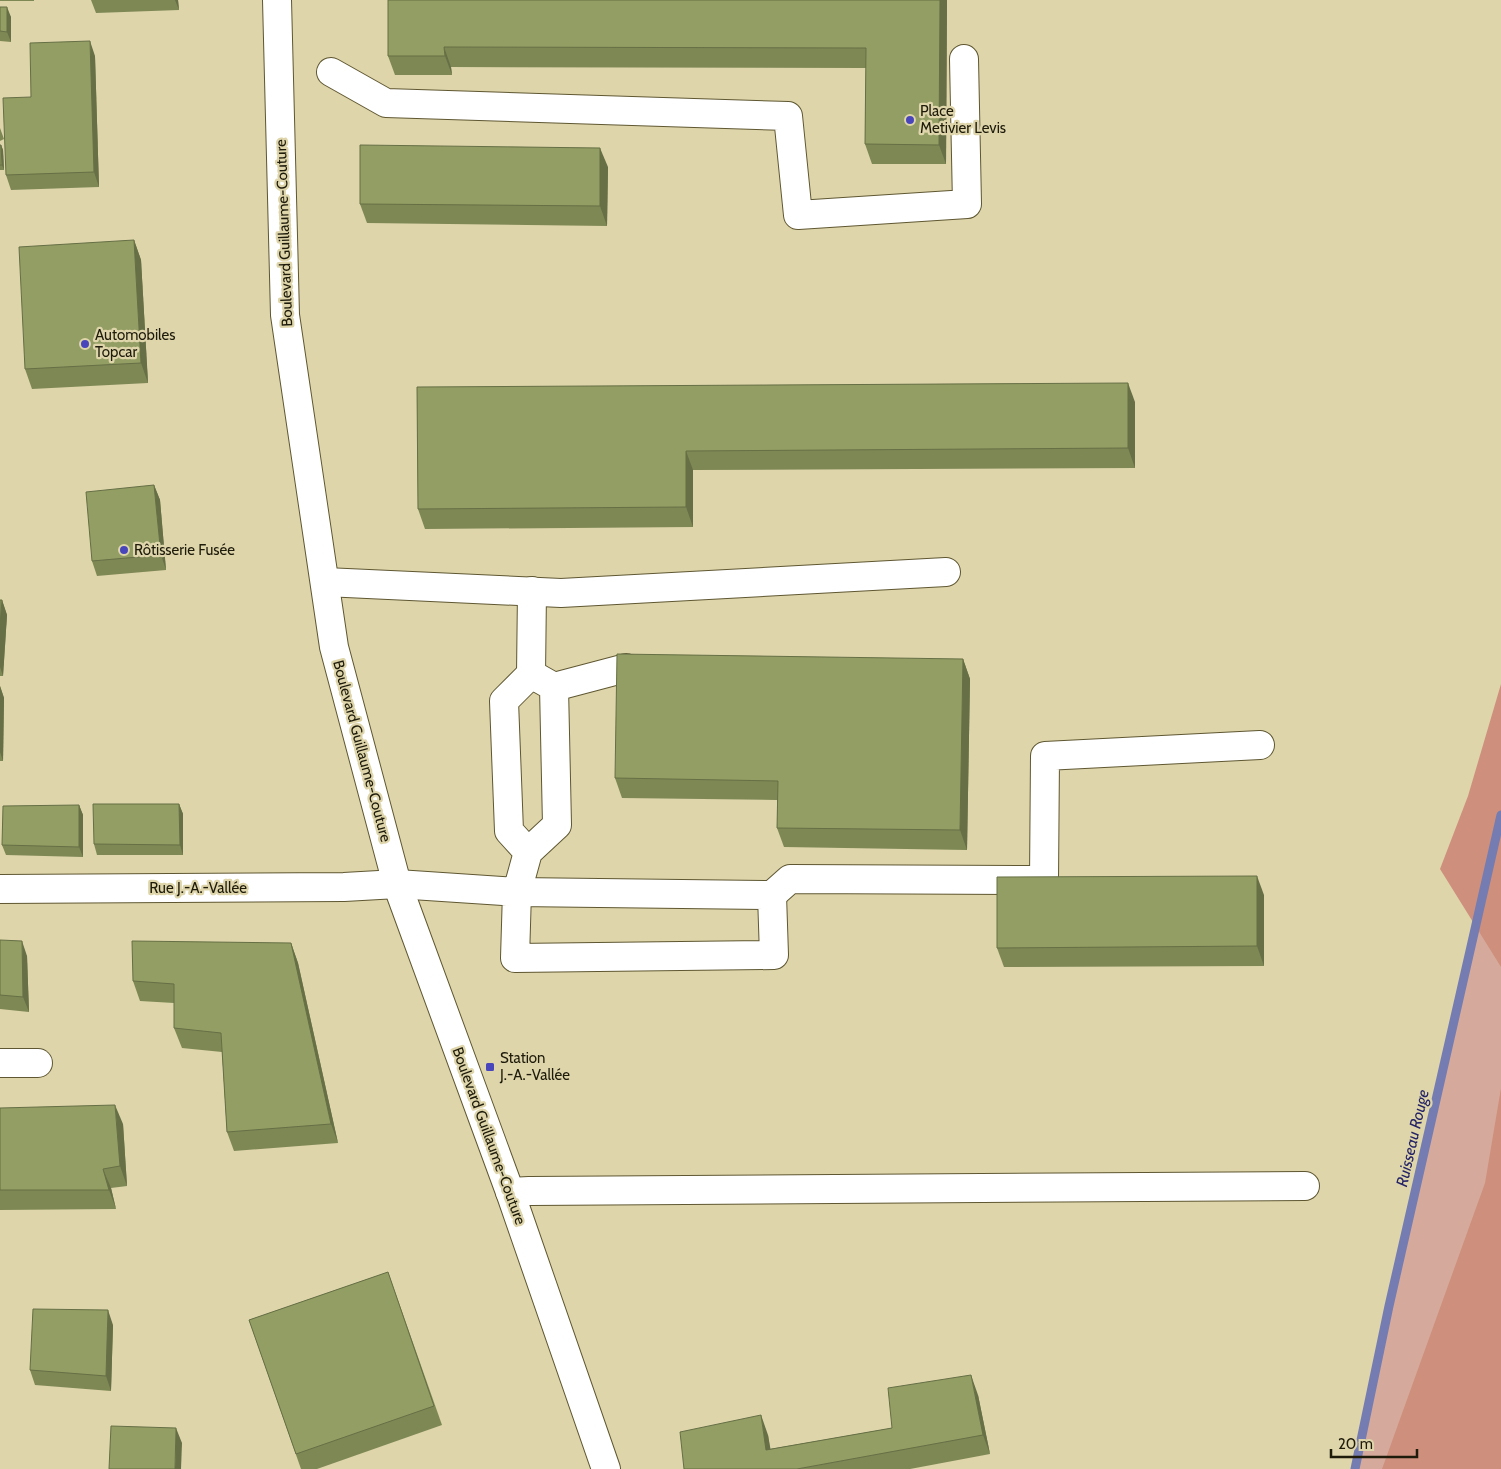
<svg xmlns="http://www.w3.org/2000/svg" width="1501" height="1469" font-family="Cabin,sans-serif">
	<style>
		.green { fill: #d5aa9d }
		.forest { fill: #ce907c }
		.lines { fill: none; stroke-linecap: round; stroke-linejoin: round }
		.stream { stroke: #757cb1; stroke-width: 9 }
		.minor-casing { stroke: #5f5731; stroke-width: 30 }
		.major-casing { stroke: #5f5731; stroke-width: 30 }
		.minor { stroke: #fff; stroke-width: 28 }
		.major { stroke: #fff; stroke-width: 28 }
		.wall { fill: #7e8855 }
		.shaded-wall { fill: #666f45 }
		.building { fill: #929e63; stroke: #666f45 }
		.poi-dot { fill: #4946bc; stroke: #ded5ab; stroke-width: 2 }
		.labels { text-anchor: middle; stroke-width: 4.5; stroke-linejoin: round; paint-order: stroke }
		.poi-label { font-size: 15px; fill: #1e1b0b; stroke: #ded5ab; text-anchor: start }
		.street-label { font-size: 15px; fill: #1e1b0b; stroke: #ded5ab }
		.water-label { font-size: 16px; font-style: italic; fill: #252466; stroke: #ded5ab }
	</style>
	<rect width="100%" height="100%" fill="#ded5ab"/>
	<polygon class="green" points="1501,815 1501,1469 1355,1469 1389,1306"/>
	<g class="forest">
		<polygon points="1501,684 1501,967 1440,869 1468,796"/>
		<polygon points="1501,1088 1501,1469 1382,1469 1485,1183"/>
	</g>
	<g class="lines">
		<polyline class="stream" points="1355,1469 1389,1306 1501,815"/>
		<defs>
			<g id="minor">
				<polyline points="331,72 386,103 788,116 798,215 967,204 964,59"/>
				<polyline points="325,582 561,593 946,572"/>
				<polyline points="531,674 532,591"/>
				<polyline points="554,687 626,668"/>
				<polyline points="0,889 344,887 397,884 517,892 772,895 774,955 515,958 517,892 528,852 557,825 554,687 531,674 504,701 509,831 528,852"/>
				<polyline points="772,895 790,879 1044,880 1045,756 1260,745"/>
				<polyline points="0,1063 38,1063"/>
				<polyline points="510,1192 529,1191 1305,1186"/>
			</g>
			<polyline id="major" points="277,0 285,315 334,647 397,884 510,1192 606,1469"/>
		</defs>
		<use href="#minor" class="minor-casing"/>
		<use href="#major" class="major-casing"/>
		<use href="#minor" class="minor"/>
		<use href="#major" class="major"/>
	</g>
	<g class="wall">
		<rect x="0" y="0" width="34" height="1"/>
		<polygon points="91,0 178,0 179,10 96,13"/>
		<polygon points="388,0 947,0 946,164 872,164 865,144 866,68 451,67 452,75 395,75 388,56"/>
		<polygon points="0,7 11,17 11,42 0,41"/>
		<polygon points="95,56 99,187 11,190 6,175 31,97"/>
		<polygon points="0,128 4,139 0,141"/>
		<polygon points="0,145 1,145 3,150 4,170 0,170"/>
		<polygon points="608,167 607,226 367,223 360,204"/>
		<polygon points="134,240 141,260 148,383 32,389 25,369"/>
		<polygon points="417,387 1135,402 1135,468 693,470 693,527 425,529 418,509"/>
		<polygon points="154,485 160,500 166,570 97,576 92,561"/>
		<polygon points="0,600 2,600 7,615 3,676 0,676"/>
		<polygon points="963,659 970,679 967,850 784,847 777,828 777,800 622,798 615,778"/>
		<polygon points="0,686 4,698 3,761 0,761"/>
		<polygon points="179,804 183,814 183,855 97,855 94,844"/>
		<polygon points="79,805 83,815 83,857 6,855 2,845"/>
		<polygon points="1264,895 1264,966 1004,967 997,948"/>
		<polygon points="0,940 27,956 29,1012 0,1009"/>
		<polygon points="291,943 298,963 338,1143 234,1151 227,1132 222,1052 182,1048 174,1028 174,1003 140,1001 133,981"/>
		<polygon points="0,1108 123,1124 127,1186 111,1188 116,1209 0,1210"/>
		<polygon points="388,1272 442,1425 317,1469 301,1469 249,1320"/>
		<polygon points="113,1325 111,1391 35,1385 30,1370"/>
		<polygon points="978,1395 990,1454 910,1469 684,1469 768,1435 770,1449 892,1428"/>
	</g>
	<g class="shaded-wall">
		<polygon points="175,0 178,0 179,10"/>
		<polygon points="940,0 947,0 946,164 939,145"/>
		<polygon points="7,7 11,17 11,42 7,32"/>
		<polygon points="90,41 95,56 99,187 94,172"/>
		<polygon points="444,47 451,67 452,75 445,56"/>
		<polygon points="1,145 3,150 4,170 2,165"/>
		<polygon points="600,148 608,167 607,226 600,206"/>
		<polygon points="134,240 141,260 148,383 141,363"/>
		<polygon points="1128,383 1135,402 1135,468 1128,448"/>
		<polygon points="686,451 693,470 693,527 686,507"/>
		<polygon points="154,485 160,500 166,570 161,555"/>
		<polygon points="2,600 7,615 3,676 0,667 0,626"/>
		<polygon points="963,659 970,679 967,850 960,830"/>
		<polygon points="0,686 4,698 3,761 0,752"/>
		<polygon points="179,804 183,814 183,855 180,845"/>
		<polygon points="79,805 83,815 83,857 79,847"/>
		<polygon points="1257,876 1264,895 1264,966 1257,946"/>
		<polygon points="22,941 27,956 29,1012 23,997"/>
		<polygon points="291,943 298,963 338,1143 331,1124"/>
		<polygon points="115,1105 123,1124 127,1186 120,1166"/>
		<polygon points="103,1169 111,1188 116,1209 109,1190"/>
		<polygon points="108,1310 113,1325 111,1391 106,1376"/>
		<polygon points="971,1375 978,1395 990,1454 983,1435"/>
		<polygon points="761,1415 768,1435 774,1469 766,1450"/>
		<polygon points="176,1428 182,1443 181,1469 175,1469"/>
	</g>
	<g class="building">
		<polygon points="388,0 940,0 939,145 865,144 866,48 444,47 445,56 388,56"/>
		<polygon points="0,7 7,7 7,32 0,31"/>
		<polygon points="90,41 94,172 6,175 3,98 31,97 30,43"/>
		<polygon points="0,145 1,145 2,165 0,165"/>
		<polygon points="360,145 600,148 600,206 360,204"/>
		<polygon points="134,240 141,363 25,369 19,247"/>
		<polygon points="1128,383 1128,448 686,451 686,507 418,509 417,387"/>
		<polygon points="154,485 161,555 92,561 86,492"/>
		<polygon points="0,600 2,600 0,626"/>
		<polygon points="617,654 963,659 960,830 777,828 778,781 615,778"/>
		<polygon points="93,804 179,804 180,845 94,844"/>
		<polygon points="79,805 79,847 2,845 3,806"/>
		<polygon points="1257,876 1257,946 997,948 997,877"/>
		<polygon points="0,940 22,941 23,997 0,995"/>
		<polygon points="132,941 291,943 331,1124 227,1132 221,1033 174,1028 174,984 133,981"/>
		<polygon points="115,1105 120,1166 103,1169 109,1190 0,1190 0,1108"/>
		<polygon points="388,1272 434,1406 296,1454 249,1320"/>
		<polygon points="33,1309 108,1310 106,1376 30,1370"/>
		<polygon points="971,1375 983,1435 797,1469 684,1469 680,1432 761,1415 766,1450 892,1428 888,1388"/>
		<polygon points="111,1426 176,1428 175,1469 109,1469"/>
	</g>
	<g class="poi-dot">
		<circle cx="910" cy="120" r="5"/>
		<circle cx="85" cy="344" r="5"/>
		<circle cx="124" cy="550" r="5"/>
		<rect x="485" y="1062" width="10" height="10" rx="2.5"/>
	</g>
	<g class="labels">
		<g class="poi-label">
			<text x="920" y="116">Place<tspan x="920" dy="17">Metivier Levis</tspan></text>
			<text x="95" y="340">Automobiles<tspan x="95" dy="17">Topcar</tspan></text>
			<text x="134" y="555">Rôtisserie Fusée</text>
			<text x="500" y="1063">Station<tspan x="500" dy="17">J.-A.-Vallée</tspan></text>
		</g>
		<g class="street-label">
			<text transform="translate(284 233) rotate(-92)" y="5">Boulevard Guillaume-Couture</text>
			<text transform="translate(362 751) rotate(75)" y="5">Boulevard Guillaume-Couture</text>
			<text x="198" y="893">Rue J.-A.-Vallée</text>
			<text transform="translate(489 1136) rotate(70)" y="5">Boulevard Guillaume-Couture</text>
		</g>
		<g class="water-label">
			<text transform="translate(1412 1138) rotate(-77)" y="6">Ruisseau Rouge</text>
		</g>
	</g>
	<path d="M1331 1449v8h86v-8" fill="none" stroke="#1e1b0b" stroke-width="2.5"/>
	<text x="1338" y="1449" font-size="15" fill="#1e1b0b" stroke="#ded5ab" stroke-width="4" paint-order="stroke">20 m</text>
</svg>
